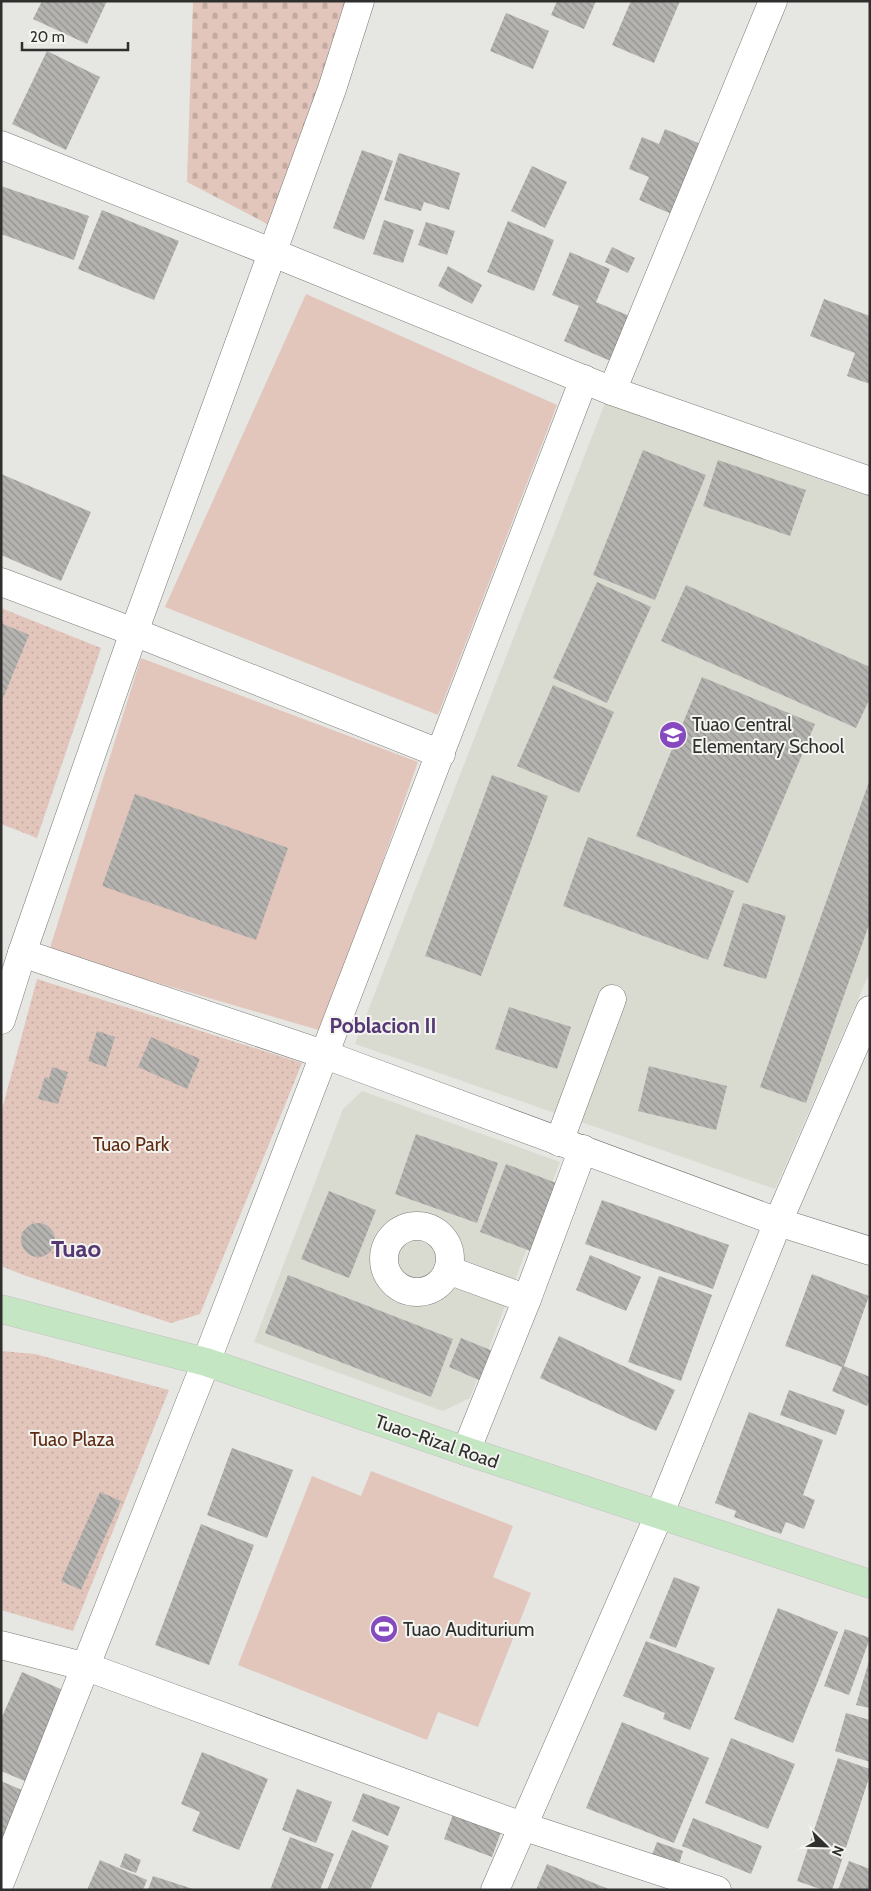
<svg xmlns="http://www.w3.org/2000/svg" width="871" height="1891" font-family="Cabin,sans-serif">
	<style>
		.built { fill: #dadbd0 }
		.grass { fill: url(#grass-dots) }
		.cemetery { fill: url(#cemetery-stones) }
		.pitch { fill: #e3c6bb }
		.building { fill: url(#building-back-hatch) }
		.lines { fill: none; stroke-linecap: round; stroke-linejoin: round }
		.minor-casing { stroke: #7a7a77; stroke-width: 29 }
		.major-casing { stroke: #c1c1c0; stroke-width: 29 }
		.minor { stroke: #fff; stroke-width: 28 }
		.major { stroke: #c5e6c2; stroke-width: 28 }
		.labels { text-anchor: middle; stroke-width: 4; stroke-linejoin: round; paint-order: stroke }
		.poi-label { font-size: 19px; fill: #2f2f2e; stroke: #f3f4f0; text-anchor: start }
		.park-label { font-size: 19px; fill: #5f2b13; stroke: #f3f4f0 }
		.street-label { font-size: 19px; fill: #2f2f2e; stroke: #f3f4f0 }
		.quarter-label { font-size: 21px; font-weight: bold; fill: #553873; stroke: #f3f4f0 }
		.district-label { font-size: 24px; font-weight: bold; fill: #553873; stroke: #f3f4f0 }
	</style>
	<defs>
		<pattern id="grass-dots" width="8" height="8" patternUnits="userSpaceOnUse" patternTransform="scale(1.25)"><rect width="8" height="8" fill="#e3c6bb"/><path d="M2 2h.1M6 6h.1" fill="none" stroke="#c3aaa1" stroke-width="1.8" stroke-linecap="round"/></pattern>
		<pattern id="cemetery-stones" width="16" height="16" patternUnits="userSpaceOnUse" patternTransform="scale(1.25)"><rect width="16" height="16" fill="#e3c6bb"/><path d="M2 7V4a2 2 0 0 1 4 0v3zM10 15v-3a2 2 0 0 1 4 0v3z" fill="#c3aaa1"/></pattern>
		<pattern id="building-back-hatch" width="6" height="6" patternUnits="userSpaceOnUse" patternTransform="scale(1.25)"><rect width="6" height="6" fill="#b5b3b0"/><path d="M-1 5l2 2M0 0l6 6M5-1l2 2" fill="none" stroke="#949290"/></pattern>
	</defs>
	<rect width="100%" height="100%" fill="#e6e6e3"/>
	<g class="built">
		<polygon points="605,403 870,497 870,972 775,1189 355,1044"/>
		<polygon points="362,1091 560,1162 470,1398 443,1411 254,1342 343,1109"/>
	</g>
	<g class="grass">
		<polygon points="1,608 101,648 37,838 1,824"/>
		<polygon points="37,979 302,1063 200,1314 171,1323 26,1276 1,1266 1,1113"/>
		<polygon points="1,1351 35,1354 169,1390 73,1631 1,1610"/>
	</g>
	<polygon class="cemetery" points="193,1 364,1 281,231 187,182"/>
	<g class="pitch">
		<polygon points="306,294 557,405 438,715 165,607"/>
		<polygon points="141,658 418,762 322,1031 49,951"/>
		<polygon points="371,1471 513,1526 493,1577 531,1593 478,1727 438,1712 427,1740 238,1665 312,1476 361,1496"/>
	</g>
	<g class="building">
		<polygon points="42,1 107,1 87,44 33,19"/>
		<polygon points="557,1 596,1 584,29 551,15"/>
		<polygon points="631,1 680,1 654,63 612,45"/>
		<polygon points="506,13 549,31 533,69 490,51"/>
		<polygon points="47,51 100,77 66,150 12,124"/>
		<polygon points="665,129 703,145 674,215 639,200 649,177 629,169 642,137 659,144"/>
		<polygon points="362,150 393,161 364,240 333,228"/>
		<polygon points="399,153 460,173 449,210 424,202 421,211 384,200"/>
		<polygon points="532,166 567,182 545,228 511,211"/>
		<polygon points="1,186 89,216 74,260 1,234"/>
		<polygon points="102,210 179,241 154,300 78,269"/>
		<polygon points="384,220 414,230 403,263 373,254"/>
		<polygon points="508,221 554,240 534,291 487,272"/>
		<polygon points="426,222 455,231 447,255 418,245"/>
		<polygon points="612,247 635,258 628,273 605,262"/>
		<polygon points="570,252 610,269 596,302 632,317 613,362 564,341 579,306 552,295"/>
		<polygon points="448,266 482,285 472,304 438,286"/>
		<polygon points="824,299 870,316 870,384 847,376 855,353 810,336"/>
		<polygon points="643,450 706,475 655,600 593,575"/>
		<polygon points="718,460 806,490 790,536 703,506"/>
		<polygon points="1,474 91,512 61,581 1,555"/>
		<polygon points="597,582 651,607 607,703 553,678"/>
		<polygon points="686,585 870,667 870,698 856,728 661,641"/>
		<polygon points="1,623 29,635 1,703"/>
		<polygon points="702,677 815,724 748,883 636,836"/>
		<polygon points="553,685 614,712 579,793 517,766"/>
		<polygon points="492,775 548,796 481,976 425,956"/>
		<polygon points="870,779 870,922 806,1103 760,1087"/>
		<polygon points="135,794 288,848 256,940 102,886"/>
		<polygon points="588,837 734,891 708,960 563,906"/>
		<polygon points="743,903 786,916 766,979 723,966"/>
		<polygon points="509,1007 571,1027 557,1069 495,1049"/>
		<polygon points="97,1031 115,1037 106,1067 88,1061"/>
		<polygon points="151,1037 200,1059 187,1089 138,1067"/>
		<polygon points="649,1066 727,1086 716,1130 638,1111"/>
		<polygon points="52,1067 68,1072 58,1104 38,1099 45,1077 49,1079"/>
		<polygon points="416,1134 498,1163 477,1223 395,1194"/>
		<polygon points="506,1164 559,1184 533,1252 480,1232"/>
		<polygon points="329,1191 376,1210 349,1278 301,1259"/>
		<polygon points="602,1200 729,1245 713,1289 585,1244"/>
		<circle cx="38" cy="1240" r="17"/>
		<polygon points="590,1255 641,1277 626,1311 576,1290"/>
		<polygon points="812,1274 869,1296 844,1366 870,1377 870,1401 867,1406 832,1391 842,1367 785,1346"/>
		<polygon points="288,1275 453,1339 431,1397 265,1333"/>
		<polygon points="659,1276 712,1295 681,1381 628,1362"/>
		<polygon points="559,1336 675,1390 656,1431 540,1378"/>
		<polygon points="461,1338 493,1351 481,1381 449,1367"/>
		<polygon points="789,1390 845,1410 836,1435 780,1415"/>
		<polygon points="749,1412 823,1440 803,1495 815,1500 804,1529 786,1522 781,1534 734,1517 736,1511 715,1503"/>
		<polygon points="232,1448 293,1470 267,1538 207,1515"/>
		<polygon points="100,1492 121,1501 81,1590 61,1581"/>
		<polygon points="201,1524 254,1545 209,1665 155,1645"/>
		<polygon points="674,1577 700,1587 676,1648 649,1638"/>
		<polygon points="778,1608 838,1632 793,1743 734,1719"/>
		<polygon points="845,1629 870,1638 849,1695 824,1686"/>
		<polygon points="646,1641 715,1668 690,1730 663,1719 665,1713 623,1696"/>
		<polygon points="869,1661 870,1661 870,1708 856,1705"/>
		<polygon points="22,1672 72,1694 32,1784 1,1771 1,1719"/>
		<polygon points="846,1713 870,1720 870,1762 835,1751"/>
		<polygon points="622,1722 709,1758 674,1843 586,1808"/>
		<polygon points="731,1738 795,1764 768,1829 705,1803"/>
		<polygon points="202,1752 268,1779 239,1850 192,1831 200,1812 181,1804"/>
		<polygon points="838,1758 870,1769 870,1775 832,1890 823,1890 797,1881"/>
		<polygon points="1,1781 31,1794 11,1840 1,1836"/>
		<polygon points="297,1789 332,1802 316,1843 282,1830"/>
		<polygon points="363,1793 400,1807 388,1836 352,1821"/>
		<polygon points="454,1812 502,1829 492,1857 444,1839"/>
		<polygon points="693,1818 762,1846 751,1874 682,1846"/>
		<polygon points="352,1830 389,1846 370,1890 327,1890"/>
		<polygon points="290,1837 334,1854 320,1890 270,1890"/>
		<polygon points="657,1842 683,1851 679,1864 652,1855"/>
		<polygon points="125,1853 141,1860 136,1873 120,1867"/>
		<polygon points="100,1860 147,1880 143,1890 87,1890"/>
		<polygon points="849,1861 870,1869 870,1890 838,1890"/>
		<polygon points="547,1864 611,1890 536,1890"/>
		<polygon points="153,1876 193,1889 193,1890 148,1890"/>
	</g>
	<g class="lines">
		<defs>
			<g id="minor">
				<polyline points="1,145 271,252 612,391 870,481"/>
				<polyline points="612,391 773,1"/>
				<polyline points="1,582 134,632 441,754"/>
				<polyline points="22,953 323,1054 778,1222 870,1251"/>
				<polyline points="1,1020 22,953 134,632 332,89 360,1"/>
				<polyline points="559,1142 612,999"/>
				<circle cx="417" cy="1259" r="33"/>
				<polyline points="448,1270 527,1299"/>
				<polyline points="466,1451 527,1299 583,1149"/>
				<polyline points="1,1645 87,1667 522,1826 717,1890"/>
				<polyline points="1,1880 206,1362 584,379"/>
				<polyline points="495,1890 660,1513 778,1222 870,1010"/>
			</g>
			<polyline id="major" points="1,1309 206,1362 466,1451 870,1584"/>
		</defs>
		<use href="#minor" class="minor-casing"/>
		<use href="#major" class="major-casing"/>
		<use href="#minor" class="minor"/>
		<use href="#major" class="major"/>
	</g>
	<defs>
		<symbol id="school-disc" viewBox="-11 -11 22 22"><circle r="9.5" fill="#8649bf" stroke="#f3f4f0"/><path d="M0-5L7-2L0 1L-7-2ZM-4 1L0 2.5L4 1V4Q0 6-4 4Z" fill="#fff"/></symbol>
		<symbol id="stadium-disc" viewBox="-11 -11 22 22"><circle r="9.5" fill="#8649bf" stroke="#f3f4f0"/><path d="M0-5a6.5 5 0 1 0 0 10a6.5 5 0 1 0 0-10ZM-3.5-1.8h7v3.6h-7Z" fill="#fff"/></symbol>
	</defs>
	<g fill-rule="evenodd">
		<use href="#school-disc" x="657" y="719" width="32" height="32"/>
		<use href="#stadium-disc" x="368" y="1613" width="32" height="32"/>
	</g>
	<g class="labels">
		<g class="poi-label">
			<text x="692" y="731">Tuao Central<tspan x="692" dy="22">Elementary School</tspan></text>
			<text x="403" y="1636">Tuao Auditurium</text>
		</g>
		<g class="park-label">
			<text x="131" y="1151">Tuao Park</text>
			<text x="72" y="1446">Tuao Plaza</text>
		</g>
		<g class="street-label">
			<text transform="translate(437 1441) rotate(19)" y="7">Tuao-Rizal Road</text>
		</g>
		<g class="quarter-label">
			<text x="383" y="1033">Poblacion II</text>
		</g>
		<g class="district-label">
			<text x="76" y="1257">Tuao</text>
		</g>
	</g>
	<rect width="871" height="1891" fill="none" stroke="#2f2f2e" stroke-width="5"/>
	<g transform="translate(826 1846) rotate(113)" stroke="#f3f4f0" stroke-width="4" paint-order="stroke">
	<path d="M0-4L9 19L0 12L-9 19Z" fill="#2f2f2e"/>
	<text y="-8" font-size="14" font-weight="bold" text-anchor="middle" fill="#2f2f2e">N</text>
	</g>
	<path d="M22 42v8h106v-8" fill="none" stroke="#2f2f2e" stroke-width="2.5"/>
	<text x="30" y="42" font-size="15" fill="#2f2f2e" stroke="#f3f4f0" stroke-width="4" paint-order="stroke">20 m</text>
</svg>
